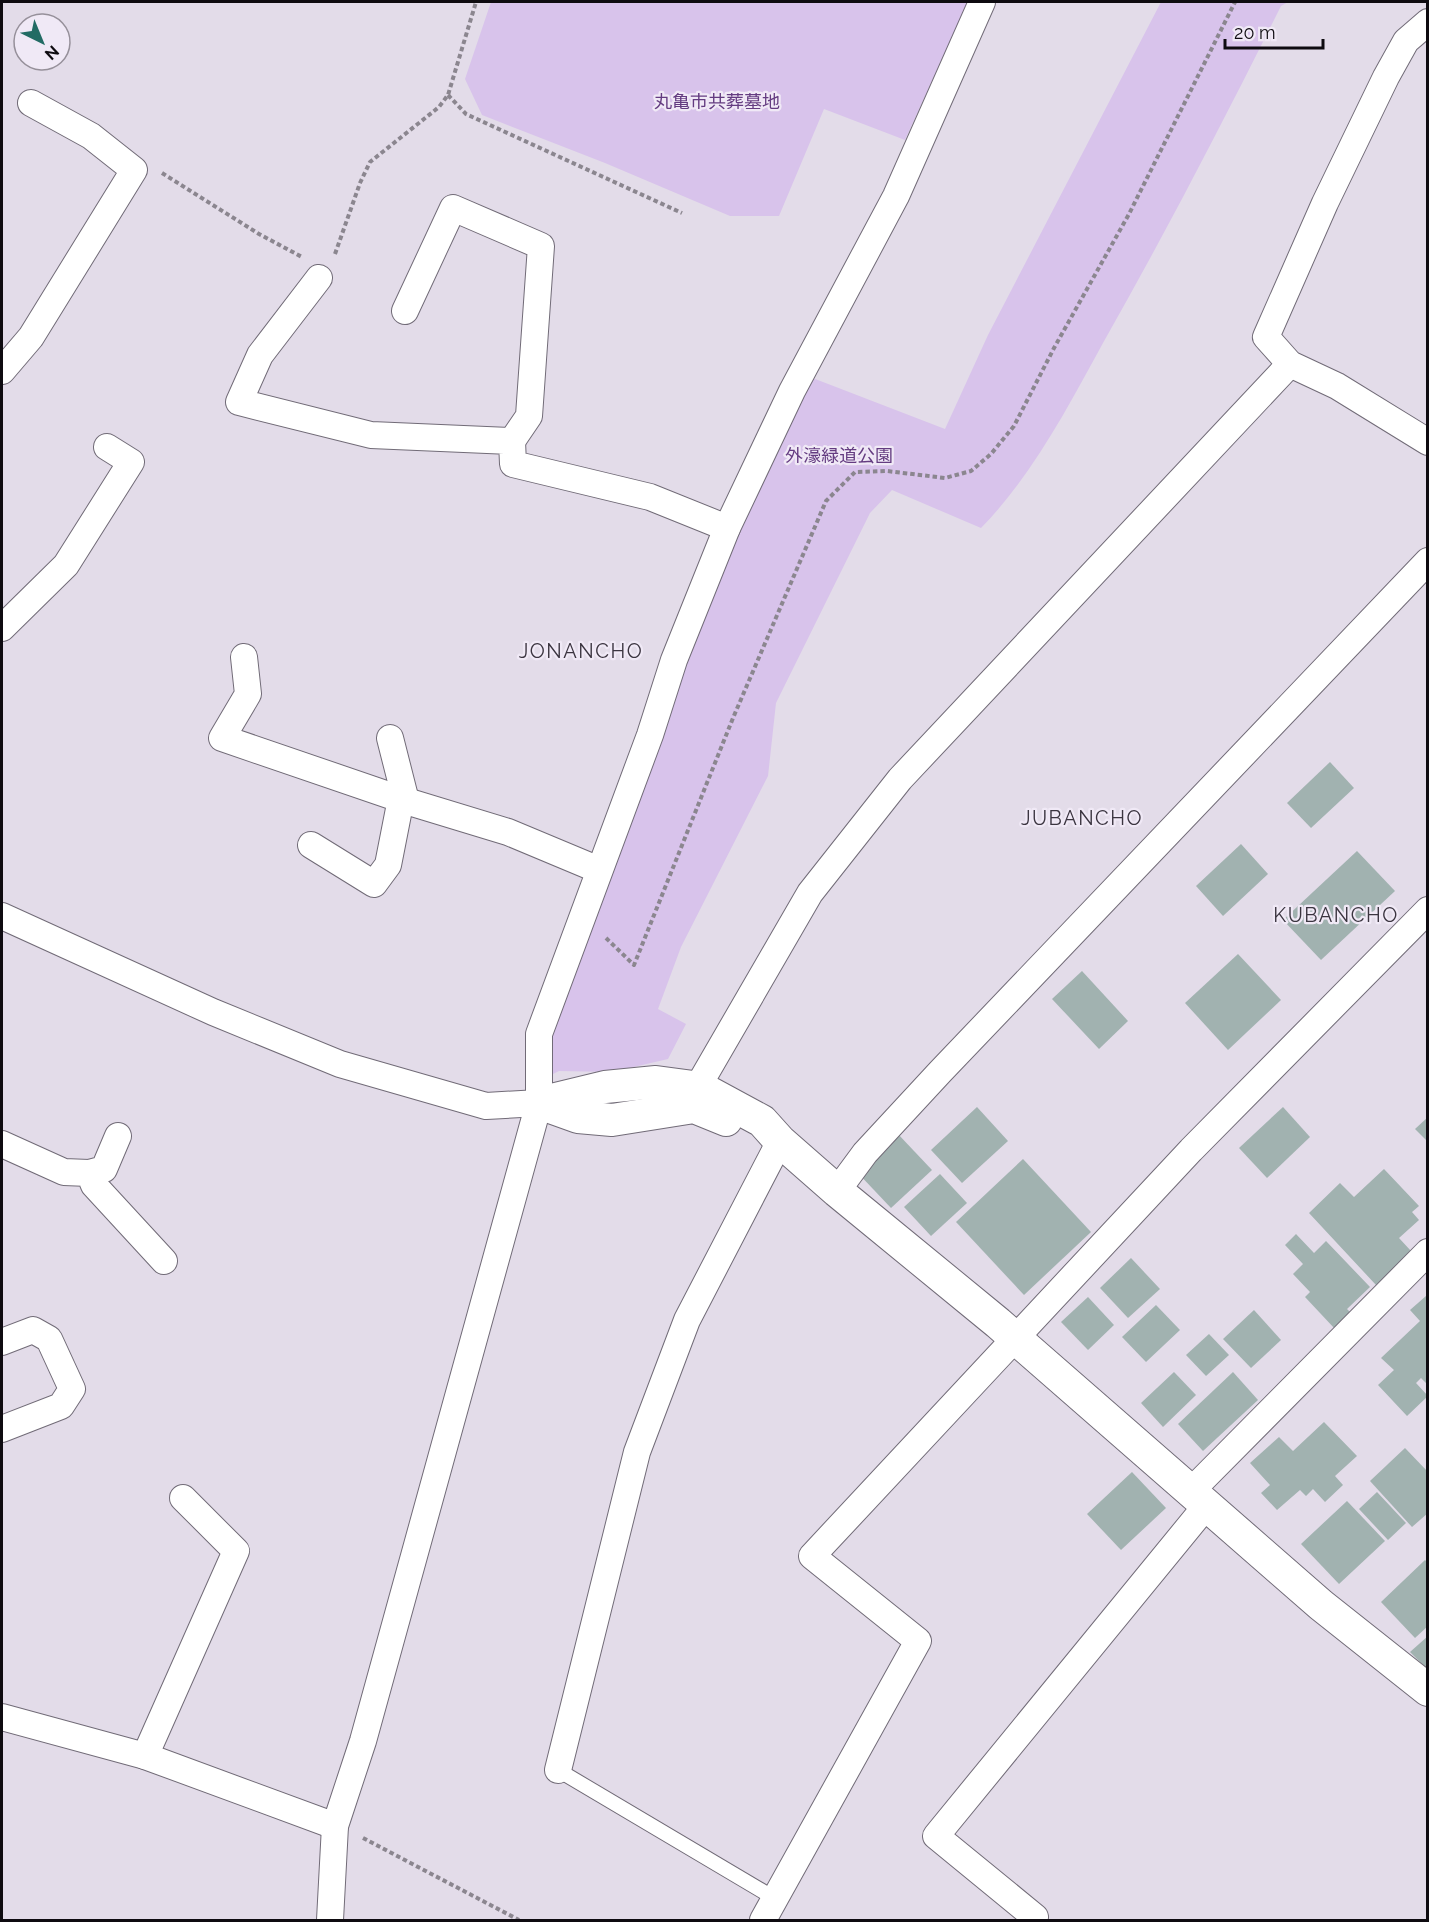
<svg xmlns="http://www.w3.org/2000/svg" width="1429" height="1922" font-family="Raleway,'Noto Sans JP',sans-serif">
	<style>
		.green { fill: #d8c3eb }
		.building { fill: #a1b2b0 }
		.lines { fill: none; stroke-linecap: round; stroke-linejoin: round }
		.service-casing { stroke: #716b77; stroke-width: 16 }
		.minor-casing { stroke: #716b77; stroke-width: 28 }
		.tertiary-casing { stroke: #716b77; stroke-width: 34 }
		.path { stroke: #8b868f; stroke-width: 4; stroke-dasharray: 4.5 3; stroke-linecap: butt }
		.service { stroke: #fff; stroke-width: 14 }
		.minor { stroke: #fff; stroke-width: 26 }
		.tertiary { stroke: #fff; stroke-width: 32 }
		.labels { text-anchor: middle; stroke-width: 4.5; stroke-linejoin: round; paint-order: stroke }
		.park-label { font-size: 18px; fill: #643c81; stroke: #f0e9f6 }
		.neighbourhood-label { font-size: 20px; letter-spacing: 1.5px; fill: #3b3540; stroke: #f0e9f6 }
	</style>
	<rect width="100%" height="100%" fill="#e3dce9"/>
	<g class="green">
		<polygon points="491,2 968,2 905,140 824,109 779,216 730,216 605,163 482,115 465,79"/>
		<path d="M1161 2H1288L1281 6C1224 120 1166 232 1103 343 1068 407 1032 476 981 528L892 490 870 513 776 703 768 776 681 947 658 1009 686 1024 668 1059 612 1072 559 1071 539 1081 543 1039 682 658 810 377 945 429 988 335Z"/>
	</g>
	<g class="building">
		<polygon points="1330,762 1354,788 1311,828 1287,803"/>
		<polygon points="1241,844 1268,874 1223,916 1196,886"/>
		<polygon points="1357,851 1395,891 1321,960 1283,920"/>
		<polygon points="1238,954 1281,1000 1228,1050 1185,1003"/>
		<polygon points="1082,971 1128,1021 1099,1049 1052,999"/>
		<polygon points="977,1107 1008,1141 962,1183 931,1150"/>
		<polygon points="1283,1107 1310,1137 1267,1178 1239,1148"/>
		<polygon points="1428,1117 1428,1142 1415,1129"/>
		<polygon points="897,1133 932,1170 891,1208 856,1171"/>
		<polygon points="1023,1159 1091,1232 1024,1295 956,1222"/>
		<polygon points="1384,1169 1419,1206 1412,1212 1419,1220 1399,1238 1411,1251 1376,1285 1309,1213 1340,1183 1354,1197"/>
		<polygon points="940,1174 967,1203 931,1236 904,1207"/>
		<polygon points="1296,1234 1314,1253 1326,1241 1370,1287 1347,1309 1351,1313 1335,1329 1305,1297 1310,1292 1293,1274 1303,1264 1285,1245"/>
		<polygon points="1131,1258 1160,1289 1128,1318 1100,1288"/>
		<polygon points="1426,1296 1428,1385 1421,1378 1416,1383 1428,1396 1407,1416 1378,1385 1394,1370 1381,1358 1420,1321 1410,1310"/>
		<polygon points="1088,1297 1114,1325 1088,1350 1061,1322"/>
		<polygon points="1156,1305 1180,1330 1146,1362 1122,1337"/>
		<polygon points="1254,1310 1281,1340 1251,1368 1223,1339"/>
		<polygon points="1209,1334 1229,1355 1206,1376 1186,1355"/>
		<polygon points="1174,1372 1196,1395 1163,1427 1141,1403"/>
		<polygon points="1233,1372 1258,1400 1203,1451 1178,1424"/>
		<polygon points="1324,1422 1357,1456 1335,1476 1343,1485 1325,1502 1313,1489 1306,1496 1300,1490 1277,1510 1261,1493 1270,1485 1250,1463 1279,1437 1293,1451"/>
		<polygon points="1405,1448 1428,1472 1428,1513 1412,1527 1370,1481"/>
		<polygon points="1132,1472 1166,1508 1121,1550 1087,1514"/>
		<polygon points="1377,1492 1406,1523 1388,1540 1359,1509"/>
		<polygon points="1347,1501 1385,1541 1339,1584 1301,1544"/>
		<polygon points="1425,1560 1428,1563 1428,1626 1415,1638 1381,1602"/>
		<polygon points="1428,1636 1428,1670 1410,1652"/>
	</g>
	<g class="lines">
		<defs>
			<polyline id="service" points="558,1770 774,1898"/>
			<g id="minor">
				<polyline points="1428,22 1406,41 1386,77 1325,203 1266,337 1290,364 1337,386 1428,442"/>
				<polyline points="319,278 260,355 239,402 371,435 512,441 513,464 650,497 727,528"/>
				<polyline points="405,311 453,208 541,246 529,416 512,441"/>
				<polyline points="2,371 31,337 134,170 91,136 31,103"/>
				<polyline points="2,628 66,565 131,462 107,447"/>
				<polyline points="244,657 248,694 222,738 406,801 508,832 599,870"/>
				<polyline points="311,845 374,884 388,865 399,809 406,801 390,738"/>
				<polyline points="2,916 213,1012 340,1064 486,1106 539,1103"/>
				<polyline points="689,1102 810,893 900,779 1290,364"/>
				<polyline points="2,1144 64,1172 89,1173 94,1185 164,1261"/>
				<polyline points="89,1173 104,1169 118,1136"/>
				<polyline points="837,1191 865,1153 940,1072 1428,561"/>
				<polyline points="2,1342 33,1330 49,1339 72,1389 61,1406 2,1429"/>
				<polyline points="1191,1491 1428,1252"/>
				<polyline points="2,1717 145,1756 335,1826"/>
				<polyline points="145,1756 236,1551 183,1498"/>
				<polyline points="558,1770 637,1452 687,1320 780,1141"/>
				<polyline points="330,1920 335,1826 363,1741 539,1103 539,1034 650,735 674,660 727,528 792,391 896,196 982,2"/>
				<polyline points="763,1920 918,1641 812,1556 1191,1150 1428,910"/>
				<polyline points="1033,1920 1035,1917 936,1836 1206,1506"/>
			</g>
			<g id="tertiary">
				<polyline points="539,1103 605,1087 656,1082 701,1088 762,1121 780,1141 837,1191 998,1323 1321,1605 1428,1690"/>
				<polyline points="539,1103 578,1117 612,1120 694,1107 726,1120"/>
			</g>
		</defs>
		<use href="#service" class="service-casing"/>
		<use href="#minor" class="minor-casing"/>
		<use href="#tertiary" class="tertiary-casing"/>
		<g class="path">
			<polyline points="448,95 466,114 682,213"/>
			<polyline points="162,173 259,234 302,257"/>
			<polyline points="335,254 360,183 370,162 439,107 448,95 476,2"/>
			<polyline points="606,938 634,965 733,718 826,501 855,472 887,471 945,478 971,471 991,454 1014,426 1054,348 1129,214 1235,2"/>
			<polyline points="363,1838 519,1920"/>
		</g>
		<use href="#service" class="service"/>
		<use href="#minor" class="minor"/>
		<use href="#tertiary" class="tertiary"/>
	</g>
	<g class="labels">
		<g class="park-label">
			<text x="717" y="108">丸亀市共葬墓地</text>
			<text x="839" y="462">外濠緑道公園</text>
		</g>
		<g class="neighbourhood-label">
			<text x="581" y="658">JONANCHO</text>
			<text x="1082" y="825">JUBANCHO</text>
			<text x="1336" y="922">KUBANCHO</text>
		</g>
	</g>
	<rect width="1429" height="1922" fill="none" stroke="#0e0b10" stroke-width="6"/>
	<g transform="translate(42 42) rotate(137)"><circle r="28" fill="#f0e9f6" stroke="#96909a" stroke-width="1.5"/>
	<path d="M0-4.5L10 22L0 15L-10 22Z" fill="#226b64"/>
	<text y="-9" font-size="16" font-weight="bold" text-anchor="middle" fill="#0e0b10">N</text>
	</g>
	<path d="M1225 39v9h98v-9" fill="none" stroke="#0e0b10" stroke-width="3"/>
	<text x="1234" y="39" font-size="18" fill="#0e0b10" stroke="#f0e9f6" stroke-width="4.5" paint-order="stroke">20 m</text>
</svg>
